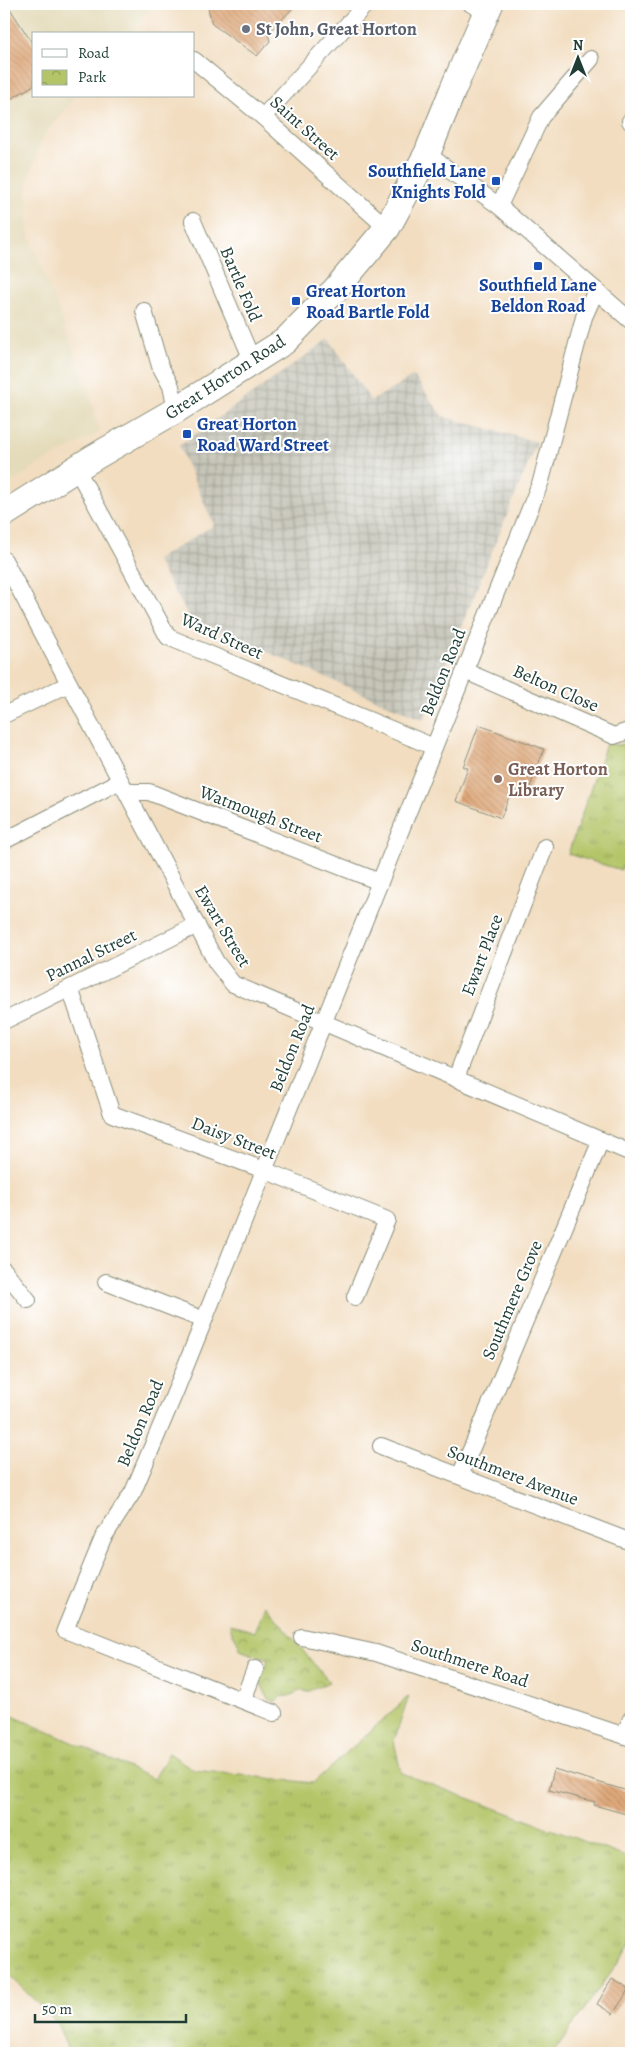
<svg xmlns="http://www.w3.org/2000/svg" width="635" height="2057" font-family="Alegreya,serif">
	<style>
		.built { fill: #e4dbba }
		.industrial { fill: url(#industrial-grid) }
		.grass { fill: url(#grass-tufts); stroke: #69814e }
		.park { fill: url(#park-crowns); stroke: #69814e }
		.building { fill: url(#building-back-hatch) }
		.lines { fill: none; stroke-linecap: round; stroke-linejoin: round }
		.street-casing { stroke: #888d7a; stroke-width: 18 }
		.primary-casing { stroke: #888d7a; stroke-width: 28 }
		.street { stroke: #fff; stroke-width: 16 }
		.primary { stroke: #fff; stroke-width: 26 }
		.worship-dot { fill: #6b7280; stroke: #fff; stroke-width: 2 }
		.transit-dot { fill: #1a4fb4; stroke: #fff; stroke-width: 2 }
		.education-dot { fill: #8d6e63; stroke: #fff; stroke-width: 2 }
		.labels { text-anchor: middle; stroke-width: 4; stroke-linejoin: round; paint-order: stroke }
		.worship-label { font-size: 18px; font-weight: bold; fill: #5b616d; stroke: #fff; text-anchor: start }
		.street-label { font-size: 18px; fill: #1f3d34; stroke: #fff }
		.transit-label { font-size: 18px; font-weight: bold; fill: #164399; stroke: #fff; text-anchor: start }
		.education-label { font-size: 18px; font-weight: bold; fill: #785e54; stroke: #fff; text-anchor: start }
	</style>
	<defs>
		<pattern id="industrial-grid" width="8" height="8" patternUnits="userSpaceOnUse" patternTransform="scale(1.25)"><rect width="8" height="8" fill="#c6c5b8"/><path d="M0 4h8M4 0v8" fill="none" stroke="#a0a196"/></pattern>
		<pattern id="grass-tufts" width="24" height="20" patternUnits="userSpaceOnUse" patternTransform="scale(1.25)"><rect width="24" height="20" fill="#b3c568"/><path d="M3 7l-1-3M5 7V3M7 7l1-3M15 17l-1-3M17 17v-4M19 17l1-3" fill="none" stroke="#91a156"/></pattern>
		<pattern id="park-crowns" width="20" height="18" patternUnits="userSpaceOnUse" patternTransform="scale(1.25)"><rect width="20" height="18" fill="#b3c568"/><path d="M2 6a3 3 0 1 1 6 0M12 15a3 3 0 1 1 6 0" fill="none" stroke="#91a156"/></pattern>
		<pattern id="building-back-hatch" width="6" height="6" patternUnits="userSpaceOnUse" patternTransform="scale(1.25)"><rect width="6" height="6" fill="#dda270"/><path d="M-1 5l2 2M0 0l6 6M5-1l2 2" fill="none" stroke="#b3855d"/></pattern>
	</defs>
	<rect width="100%" height="100%" fill="#fff"/>
	<filter id="ink" filterUnits="userSpaceOnUse"><feTurbulence type="fractalNoise" baseFrequency=".02" numOctaves="2"/><feDisplacementMap in="SourceGraphic" scale="10" xChannelSelector="R" yChannelSelector="G"/><feConvolveMatrix kernelMatrix="1 2 1 2 8 2 1 2 1" color-interpolation-filters="sRGB"/></filter>
	<filter id="wash" filterUnits="userSpaceOnUse"><feTurbulence type="fractalNoise" baseFrequency=".0096" numOctaves="4" result="noise"/><feDisplacementMap in="SourceGraphic" scale="20" xChannelSelector="R" yChannelSelector="G"/><feGaussianBlur stdDeviation="1.12" result="paint"/><feColorMatrix in="noise" values="0 0 0 0 0 0 0 0 0 0 0 0 0 0 0 0 0 1.4 0 .05"/><feComposite in="paint" operator="in"/></filter>
	<g filter="url(#wash)">
		<rect width="100%" height="100%" fill="#f2ddc0"/>
		<polygon class="built" points="4,4 155,4 130,34 34,34 34,96 77,96 44,135 27,182 28,230 89,392 100,432 34,467 4,488"/>
		<polygon class="industrial" points="329,339 371,401 414,376 442,416 537,442 423,720 190,618 156,560 214,525 179,446"/>
		<g class="grass">
			<polygon points="631,743 631,849 621,870 568,854 606,744 617,745"/>
			<polygon points="409,1696 394,1741 401,1773 631,1859 631,1944 553,2053 69,2053 57,2023 4,1970 4,1712 154,1779 169,1753 194,1770 313,1783"/>
		</g>
		<path class="park" d="M265 1605 329 1682 307 1692 302 1690 289 1696 280 1697 275 1702 268 1699 260 1681 268 1660 240 1650C239 1639 230 1634 230 1624L255 1632Z"/>
		<g id="blocks">
			<g class="building">
				<polygon points="4,4 7,4 34,46 34,85 4,103"/>
				<polygon points="207,4 297,4 268,34 270,41 257,56 212,24"/>
				<polygon points="479,725 544,749 527,795 512,789 501,818 456,801 468,768 463,767"/>
				<polygon points="554,1769 631,1792 626,1814 594,1805 595,1802 549,1790"/>
				<polygon points="612,1979 629,1989 613,2014 597,2004"/>
			</g>
		</g>
	</g>
	<g filter="url(#ink)">
		<use href="#blocks" fill-opacity="0" stroke="#888d7a" stroke-width="1"/>
		<g class="lines">
			<defs>
				<g id="street">
					<polyline points="471,4 487,12"/>
					<polyline points="194,60 263,117 387,228"/>
					<polyline points="263,117 366,4"/>
					<polyline points="630,121 631,122"/>
					<polyline points="427,154 499,206 631,321"/>
					<polyline points="499,206 541,117 591,59"/>
					<polyline points="193,221 253,362"/>
					<polyline points="144,311 160,366 171,386 176,410"/>
					<polyline points="76,468 168,637 434,747"/>
					<polyline points="4,560 216,962 233,984 631,1153"/>
					<polyline points="465,671 614,736 631,730"/>
					<polyline points="4,715 69,684"/>
					<polyline points="127,792 149,792 380,882"/>
					<polyline points="4,841 120,781"/>
					<polyline points="70,988 112,1114 264,1170 387,1220 355,1297"/>
					<polyline points="4,1021 197,925"/>
					<polyline points="456,1078 545,847"/>
					<polyline points="4,1270 28,1300"/>
					<polyline points="106,1282 204,1320"/>
					<polyline points="381,1446 631,1542"/>
					<polyline points="460,1476 601,1140"/>
					<polyline points="302,1637 376,1653 631,1738"/>
					<polyline points="243,1700 255,1669"/>
					<polyline points="274,1713 65,1630 103,1538 133,1492 176,1390 541,481 584,317 596,290"/>
					<polyline points="624,1735 631,1719"/>
				</g>
				<polyline id="primary" points="4,514 93,458 176,410 285,341 336,289 387,228 427,154 454,87 490,4"/>
			</defs>
			<use href="#street" class="street-casing"/>
			<use href="#primary" class="primary-casing"/>
			<use href="#street" class="street"/>
			<use href="#primary" class="primary"/>
		</g>
	</g>
	<circle class="worship-dot" cx="246" cy="29" r="5"/>
	<g class="transit-dot">
		<rect x="491" y="176" width="10" height="10" rx="2.5"/>
		<rect x="533" y="261" width="10" height="10" rx="2.5"/>
		<rect x="291" y="296" width="10" height="10" rx="2.5"/>
		<rect x="182" y="429" width="10" height="10" rx="2.5"/>
	</g>
	<circle class="education-dot" cx="498" cy="779" r="5"/>
	<g class="labels">
		<g class="worship-label">
			<text x="256" y="35">St John, Great Horton</text>
		</g>
		<g class="street-label">
			<text transform="translate(305 128) rotate(42)" y="6">Saint Street</text>
			<text transform="translate(241 284) rotate(67)" y="6">Bartle Fold</text>
			<text transform="translate(225 377) rotate(-33)" y="6">Great Horton Road</text>
			<text transform="translate(222 636) rotate(24)" y="6">Ward Street</text>
			<text transform="translate(443 672) rotate(-68)" y="6">Beldon Road</text>
			<text transform="translate(556 688) rotate(24)" y="6">Belton Close</text>
			<text transform="translate(261 814) rotate(21)" y="6">Watmough Street</text>
			<text transform="translate(223 926) rotate(59)" y="6">Ewart Street</text>
			<text transform="translate(91 955) rotate(-26)" y="6">Pannal Street</text>
			<text transform="translate(482 955) rotate(-69)" y="6">Ewart Place</text>
			<text transform="translate(292 1048) rotate(-68)" y="6">Beldon Road</text>
			<text transform="translate(234 1138) rotate(21)" y="6">Daisy Street</text>
			<text transform="translate(512 1300) rotate(-67)" y="6">Southmere Grove</text>
			<text transform="translate(140 1423) rotate(-67)" y="6">Beldon Road</text>
			<text transform="translate(513 1475) rotate(21)" y="6">Southmere Avenue</text>
			<text transform="translate(470 1663) rotate(18)" y="6">Southmere Road</text>
		</g>
		<g class="transit-label">
			<text x="486" y="177" text-anchor="end">Southfield Lane<tspan x="486" dy="21">Knights Fold</tspan></text>
			<text x="538" y="291" text-anchor="middle">Southfield Lane<tspan x="538" dy="21">Beldon Road</tspan></text>
			<text x="306" y="297">Great Horton<tspan x="306" dy="21">Road Bartle Fold</tspan></text>
			<text x="197" y="430">Great Horton<tspan x="197" dy="21">Road Ward Street</tspan></text>
		</g>
		<g class="education-label">
			<text x="508" y="775">Great Horton<tspan x="508" dy="21">Library</tspan></text>
		</g>
	</g>
	<rect width="635" height="2057" fill="none" stroke="#fff" stroke-width="20"/>
	<rect x="32" y="32" width="162" height="65" fill="#ffffff" stroke="#a5b1ae"/>
	<rect x="42" y="49" width="25" height="8" fill="#ffffff" stroke="#a5b1ae"/>
	<text x="78" y="58" font-size="15" fill="#1f3d34">Road</text>
	<rect x="42" y="70" width="25" height="15" fill="url(#park-crowns)" stroke="#a5b1ae"/>
	<text x="78" y="82" font-size="15" fill="#1f3d34">Park</text>
	<g transform="translate(578 58)" stroke="#ffffff" stroke-width="4" paint-order="stroke">
	<path d="M0-4L9 19L0 12L-9 19Z" fill="#1f3d34"/>
	<text y="-8" font-size="14" font-weight="bold" text-anchor="middle" fill="#1f3d34">N</text>
	</g>
	<path d="M35 2014v8h151v-8" fill="none" stroke="#1f3d34" stroke-width="2.5"/>
	<text x="42" y="2014" font-size="15" fill="#1f3d34" stroke="#ffffff" stroke-width="4" paint-order="stroke">50 m</text>
</svg>
